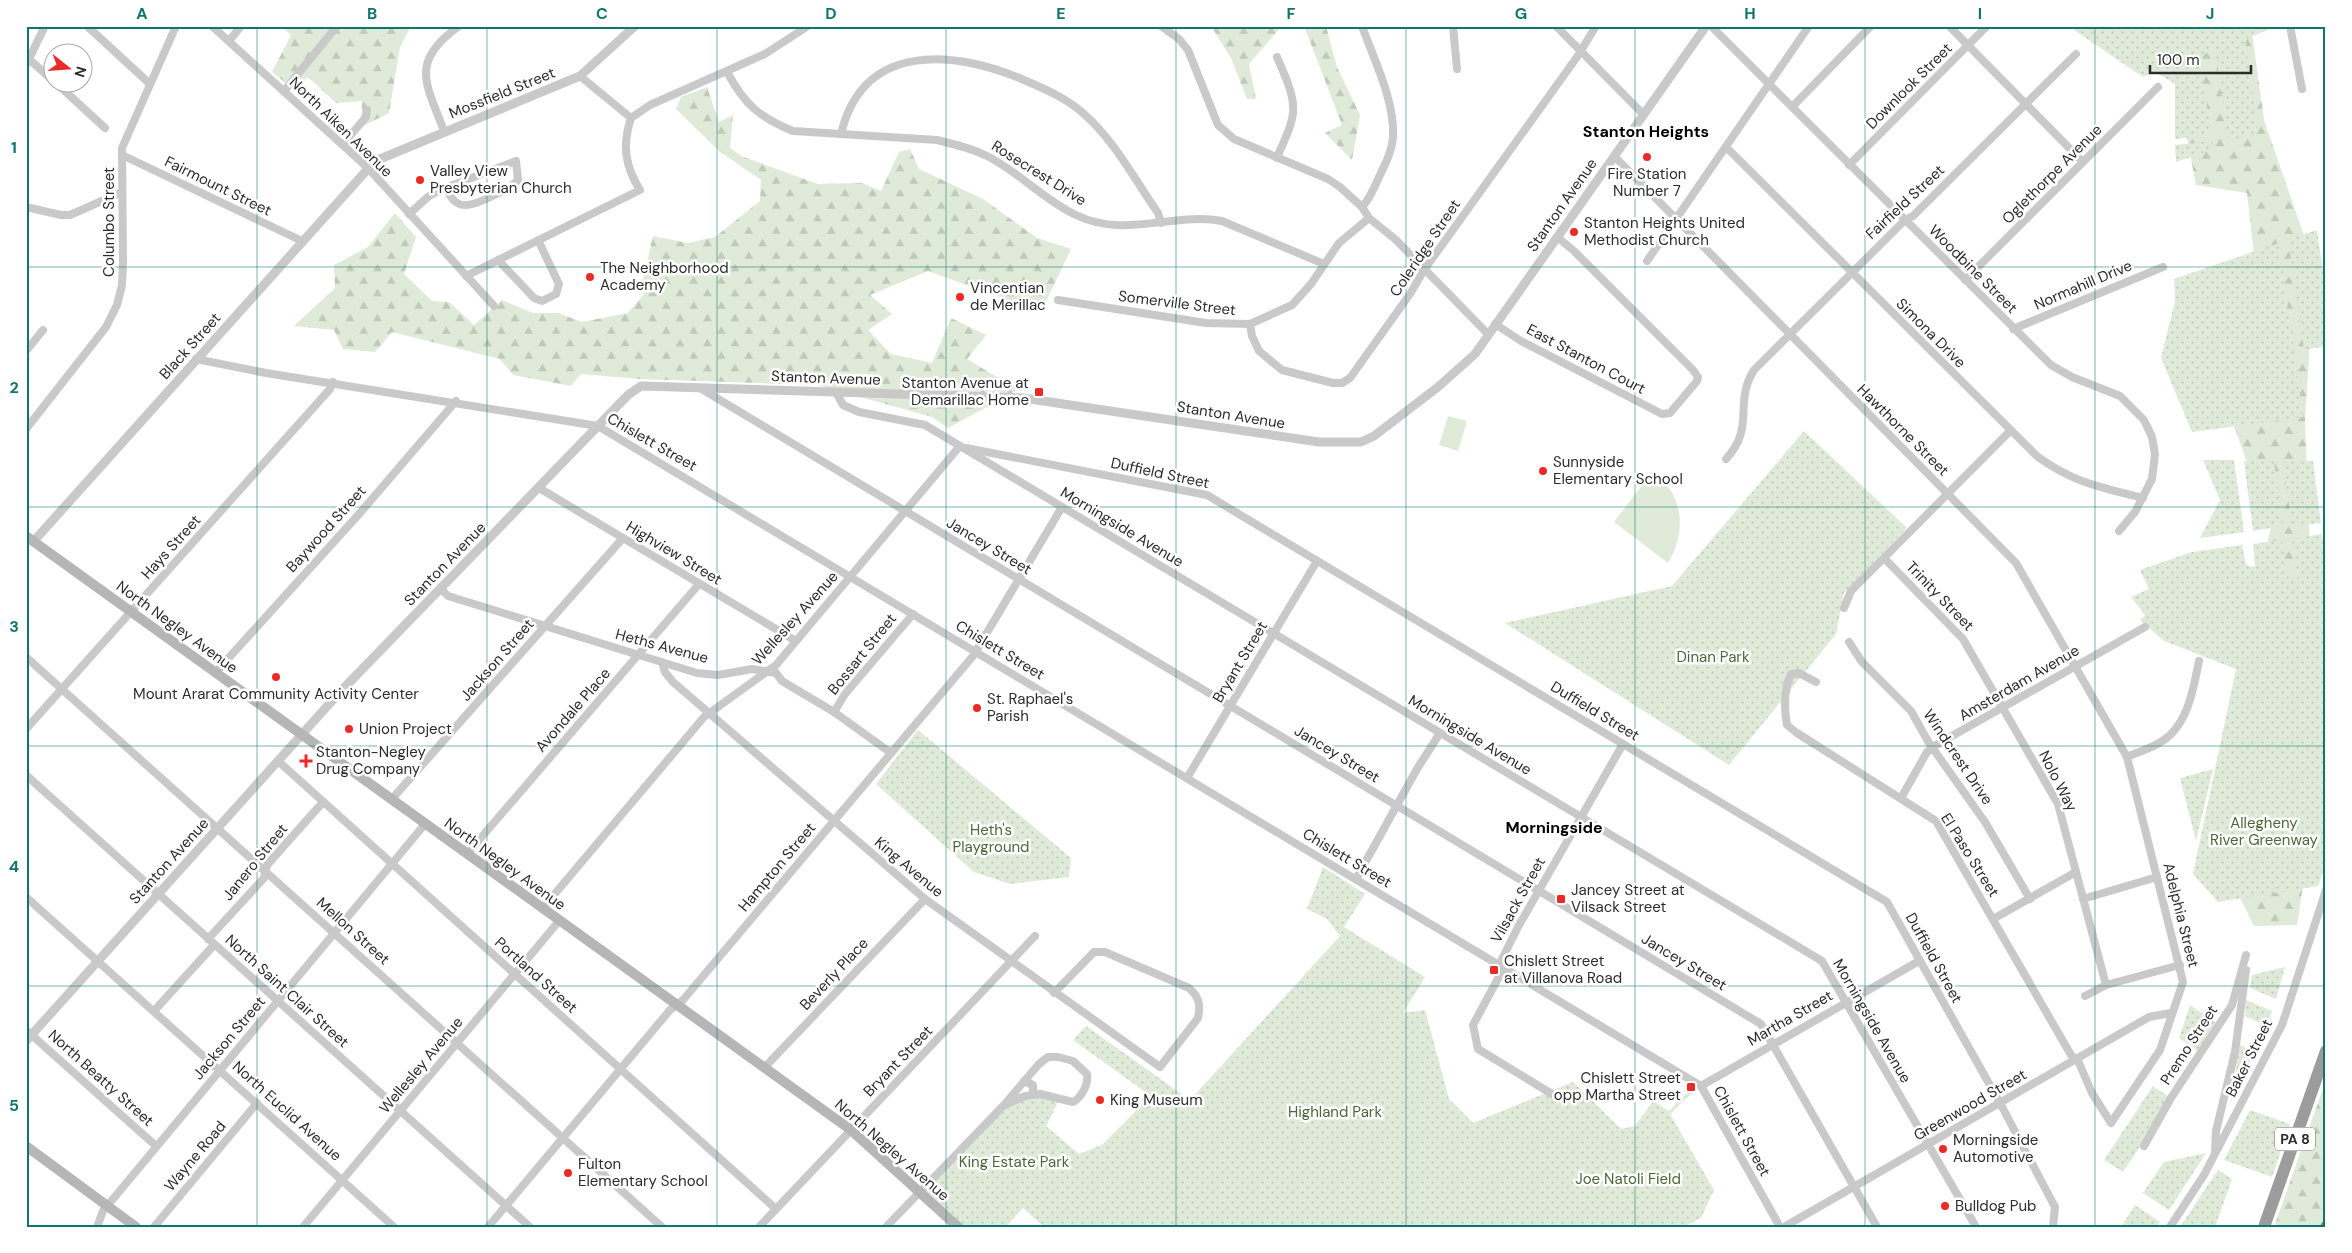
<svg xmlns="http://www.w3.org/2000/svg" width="2352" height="1253" font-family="'DM Sans',sans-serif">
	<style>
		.grass { fill: #e0ead8 }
		.forest { fill: url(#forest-firs) }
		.park { fill: url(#park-dots) }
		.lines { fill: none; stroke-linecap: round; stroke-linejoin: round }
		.minor { stroke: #c9c9c9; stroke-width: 8 }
		.tertiary { stroke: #c9c9c9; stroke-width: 9 }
		.secondary { stroke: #b6b6b6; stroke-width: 10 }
		.trunk { stroke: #9c9c9c; stroke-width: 12 }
		.rail { stroke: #818181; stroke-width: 2; stroke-dasharray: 5 4; stroke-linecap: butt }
		.grid { fill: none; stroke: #0f766e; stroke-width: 1; stroke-opacity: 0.55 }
		.poi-dot { fill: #eb2a25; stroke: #fff; stroke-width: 2 }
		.labels { text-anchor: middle; stroke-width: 5; stroke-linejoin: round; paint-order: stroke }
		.shield { fill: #fff; stroke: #6b6b6b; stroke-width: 1 }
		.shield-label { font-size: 14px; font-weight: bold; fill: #2c2c2c }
		.street-label { font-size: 15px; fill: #2c2c2c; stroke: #fff }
		.poi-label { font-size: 15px; fill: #2c2c2c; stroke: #fff; text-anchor: start }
		.park-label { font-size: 15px; fill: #4a6838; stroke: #fff }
		.neighbourhood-label { font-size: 16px; font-weight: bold; fill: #000; stroke: #fff }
		.neatline { fill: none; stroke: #0f766e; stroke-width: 2 }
		.grid-label { font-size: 16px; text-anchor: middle; font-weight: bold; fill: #0f766e }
	</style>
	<defs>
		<pattern id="forest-firs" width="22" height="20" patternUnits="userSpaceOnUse" patternTransform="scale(1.25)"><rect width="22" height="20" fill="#e0ead8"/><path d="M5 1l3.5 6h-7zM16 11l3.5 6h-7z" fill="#c0c9ba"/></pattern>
		<pattern id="park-dots" width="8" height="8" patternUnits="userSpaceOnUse" patternTransform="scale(1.25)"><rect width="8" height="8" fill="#e0ead8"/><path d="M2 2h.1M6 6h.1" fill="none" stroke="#c0c9ba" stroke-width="1.8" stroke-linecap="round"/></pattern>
	</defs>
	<rect width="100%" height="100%" fill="#fff"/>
	<g class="grass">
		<polygon points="1448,416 1467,421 1458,451 1439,445"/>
		<path d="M1653 471C1684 495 1687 531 1668 563L1614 522Z"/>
	</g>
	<g class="forest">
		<polygon points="281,26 411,26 400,47 389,113 361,127 362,101 336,103 308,77 292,88 272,72 291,35"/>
		<polygon points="1211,26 1282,26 1249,64 1256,99 1247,99 1231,58"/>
		<polygon points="1304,26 1326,26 1337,67 1360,115 1352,160 1325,133 1342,125"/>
		<polygon points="2148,26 2251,26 2264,120 2311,256 2310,344 2305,421 2309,527 2326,765 2316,800 2297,925 2254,926 2229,875 2246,643 2271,527 2231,418 2260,306 2247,193 2196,185 2175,75"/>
		<polygon points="707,87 719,122 733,115 730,148 741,156 818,184 862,183 881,191 899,152 910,149 919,169 983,199 1037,238 1071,249 1041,312 928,271 870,295 892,314 868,330 891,354 932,363 951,318 986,335 967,359 1018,390 948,428 932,417 817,385 640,379 581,374 571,386 513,375 500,359 392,332 375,352 343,349 334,330 294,326 335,288 334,265 368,247 395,213 416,237 404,274 432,301 449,302 474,325 502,300 533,313 558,313 582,322 628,313 644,294 643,280 653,236 688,243 715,237 760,201 761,180 719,151 676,109 681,97"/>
		<polygon points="2326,1080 2326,1227 2274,1227"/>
	</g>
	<g class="park">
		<polygon points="2075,26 2278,26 2245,39 2258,132 2229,143 2215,50 2200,56 2211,135 2175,139 2175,84 2155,72 2143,77 2074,30"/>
		<polygon points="2212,141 2213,149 2176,162 2175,145"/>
		<polygon points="2317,230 2326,293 2326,346 2304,350 2288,239"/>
		<polygon points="2279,243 2303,417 2192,432 2161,358 2175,301 2174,279"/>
		<polygon points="1804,431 1907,528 1844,593 1836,634 1729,765 1505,623 1672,586"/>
		<polygon points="2203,460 2234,460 2244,532 2200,538 2220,500"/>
		<polygon points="2244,461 2274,461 2283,526 2253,531"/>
		<polygon points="2283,461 2313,461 2321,523 2292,526"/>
		<polygon points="2322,534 2326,561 2326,863 2318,886 2218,902 2193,874 2236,669 2164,641 2140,620 2145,615 2131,597 2149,589 2140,570 2192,552 2242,545 2246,565 2255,567 2253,544 2282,540 2287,575 2298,578 2292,539"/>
		<polygon points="918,730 1071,858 1069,877 1010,884 974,872 876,784"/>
		<polygon points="2213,769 2196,841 2180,778"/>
		<polygon points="1323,867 1365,894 1344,927 1425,977 1403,1013 1425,1010 1449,1099 1473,1123 1573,1082 1621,1129 1635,1126 1653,1101 1669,1111 1697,1083 1700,1085 1670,1114 1714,1190 1701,1218 1684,1227 1044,1227 1023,1208 1006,1227 958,1227 920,1192 991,1117 1025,1096 1060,1098 1046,1126 1079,1154 1102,1145 1151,1096 1073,1040 1086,1026 1190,1100 1340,936 1327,919 1307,909"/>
		<polygon points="2285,967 2276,999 2250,988 2252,975"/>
		<polygon points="2246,1000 2272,1011 2266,1026 2245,1016"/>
		<polygon points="2190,1005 2221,1026 2202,1054 2179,1038"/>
		<polygon points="2240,1045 2254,1052 2230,1103"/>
		<polygon points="2153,1086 2172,1099 2123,1172 2104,1160"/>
		<polygon points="2250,1110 2290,1124 2272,1177 2224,1160"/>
		<polygon points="2206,1153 2169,1210 2143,1193 2164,1162"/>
		<polygon points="2218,1170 2232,1179 2215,1227 2180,1227"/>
		<polygon points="2135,1205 2160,1222 2157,1227 2121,1227"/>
	</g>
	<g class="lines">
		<g class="minor">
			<polyline points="87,26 150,84"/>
			<polyline points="212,26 368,168 494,306"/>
			<polyline points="1161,26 1179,39 1188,50 1218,125 1234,139 1328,179 1340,187 1362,207 1369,218 1395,239 1488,334"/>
			<polyline points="1453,26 1457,69"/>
			<polyline points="1556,26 1643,114"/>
			<polyline points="1711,26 2051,365 2072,377 2120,396 2144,420 2152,437 2155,454 2152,479 2135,512 2119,531"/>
			<polyline points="1949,26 2083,162"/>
			<polyline points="2290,26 2302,89"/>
			<polyline points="229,41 241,26"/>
			<polyline points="29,59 52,80"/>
			<polyline points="26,65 45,26"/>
			<path d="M727 72C745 105 759 117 793 131L937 140C954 144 971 148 987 156 1019 172 1044 200 1076 215 1125 239 1174 212 1222 221L1324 264"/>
			<polyline points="580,76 631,118"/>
			<polyline points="55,82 105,128"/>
			<polyline points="284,91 337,26"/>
			<polyline points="1792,107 1871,26"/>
			<path d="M444 131C426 83 409 62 459 26"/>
			<path d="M841 134C863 41 955 50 1024 80 1045 89 1066 98 1083 113 1114 140 1135 180 1158 213L1161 223"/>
			<polyline points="343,144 366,117 367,110"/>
			<path d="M1726 147 2038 457C2076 484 2101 487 2143 498"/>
			<polyline points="122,155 302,241"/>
			<path d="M1614 156 2016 563 2127 757 2183 982 2160 1050 2111 1123 2092 1093 2079 1063 2071 1055 1936 821 1797 733 1787 725C1784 708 1784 689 1791 674L1799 673 1816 682"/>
			<path d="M1277 158C1282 144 1292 128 1293 113 1295 95 1284 74 1277 57"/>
			<polyline points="1849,165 1987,26"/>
			<polyline points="26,207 61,215 70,215 122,192"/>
			<path d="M1362 207C1370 199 1374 188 1379 177 1385 165 1392 151 1393 137 1395 101 1374 60 1362 26"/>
			<path d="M409 214 429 196 440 190 516 161 518 180C511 188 477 205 466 205 455 206 450 196 446 188"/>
			<polyline points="498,260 534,298 542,301 556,294 559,284 538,240"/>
			<polyline points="1647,261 1809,26"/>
			<path d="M466 276 640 190C625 166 622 145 631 118L650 105 765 54 808 26"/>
			<polyline points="1965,280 2158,87"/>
			<polyline points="1058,300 1206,323 1250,324 1292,305 1311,284 1339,243 1369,218"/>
			<polyline points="1250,324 1252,336 1259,351 1282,370 1333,383 1342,383 1350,378 1410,294 1424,270 1577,57 1596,26"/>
			<polyline points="1495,324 1521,341 1662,414 1670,413 1697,381 1698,377 1693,370 1573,250 1557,237"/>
			<polyline points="2013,329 2163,267"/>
			<polyline points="26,351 43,330"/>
			<polyline points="196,359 266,373 598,426 1701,1086 1780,1227"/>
			<polyline points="700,388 1761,1024 1877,1227"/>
			<polyline points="836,392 843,405 859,412 925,425 1822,961 1976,1227"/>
			<polyline points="26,429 106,327 117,305 122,285 123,263 122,148 176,26"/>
			<polyline points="966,448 1207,495 1887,902 2000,1103 2055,1207 2053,1227"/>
			<path d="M1726 459C1756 427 1733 403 1754 370L1905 220 1913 216 2076 54"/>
			<polyline points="539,488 796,641"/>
			<polyline points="1884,558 1963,639 2058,804 2106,985"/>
			<polyline points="440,588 448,596 697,673 718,675 752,669 776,673 782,681 834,712 891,753"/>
			<polyline points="1844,608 1851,591 2010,431"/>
			<polyline points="1849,642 1862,662 1911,711 1929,743 1985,822 2030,899"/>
			<polyline points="26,657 662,1227"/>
			<path d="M662 662 665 672 673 682 925 899 1160 1067 1198 1018C1201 1005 1199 997 1189 988L1105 952H1094L1054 993"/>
			<polyline points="215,673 360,513 456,401"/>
			<polyline points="834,712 845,694 913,614"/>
			<polyline points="26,729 330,389 333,382"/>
			<path d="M2127 757C2138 752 2149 749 2159 743 2188 727 2193 690 2199 661"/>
			<polyline points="278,761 776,1209"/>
			<polyline points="26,775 530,1227"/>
			<polyline points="1187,778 1317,561"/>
			<polyline points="1901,798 1927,752 1936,745 2145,627"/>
			<polyline points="391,800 623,538"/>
			<polyline points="467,854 699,584"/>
			<polyline points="1356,879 1417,769 1440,733"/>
			<polyline points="26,897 394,1227"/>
			<polyline points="2083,899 2157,877"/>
			<polyline points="542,909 704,717 776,665 959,447"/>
			<polyline points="1993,919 2076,872"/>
			<polyline points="208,939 264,878 267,865 323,802"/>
			<polyline points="2085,996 2106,985 2180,965"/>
			<polyline points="154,1011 214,945"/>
			<polyline points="26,1030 156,1146"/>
			<polyline points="764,1068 925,899"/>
			<polyline points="1024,1081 1033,1085 1033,1094"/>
			<polyline points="1701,1086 1919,961"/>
			<polyline points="1568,1093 1557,1097 1478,1049 1473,1025 1501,973 1502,959 1518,927 1623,744"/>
			<polyline points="2144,1146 2171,1098 2232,1005 2246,955"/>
			<polyline points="2215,1153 2216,1131 2235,1052 2246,970"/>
			<polyline points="97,1227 103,1211 113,1199 425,824"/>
			<polyline points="154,1227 257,1103"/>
			<polyline points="303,1227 559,921"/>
			<polyline points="488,1227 670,1010 683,1000 973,656 1062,507"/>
			<polyline points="759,1227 1035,936"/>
			<path d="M886 1227 1004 1105 1025 1096 1040 1094 1073 1102C1081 1098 1089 1084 1087 1074L1073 1061 1058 1057H1048L1039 1064 1004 1105"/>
			<polyline points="1784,1227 2149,1017 2171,1013"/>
			<polyline points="2170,1227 2204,1175 2282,1025 2326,890"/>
		</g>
		<g class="tertiary">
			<polyline points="33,542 375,161 580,76 635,26"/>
			<polyline points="26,1041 340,692 628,395 641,386 1023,398 1319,442 1361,442 1374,436 1438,387 1475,354 1706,26"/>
		</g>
		<g class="secondary">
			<polyline points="26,536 851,1130 958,1227"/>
			<polyline points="26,1146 136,1227"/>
		</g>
		<polyline class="trunk" points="2264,1227 2326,1051"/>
		<polyline class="rail" points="2321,1227 2326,1215"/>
	</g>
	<path class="grid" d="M257 26V1227M487 26V1227M717 26V1227M946 26V1227M1176 26V1227M1406 26V1227M1635 26V1227M1865 26V1227M2095 26V1227M26 267H2326M26 507H2326M26 746H2326M26 986H2326"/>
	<g class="poi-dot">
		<circle cx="1647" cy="157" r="5"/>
		<circle cx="420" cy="180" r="5"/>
		<circle cx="1574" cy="232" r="5"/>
		<circle cx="590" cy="277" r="5"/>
		<circle cx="960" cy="297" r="5"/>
		<rect x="1034" y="387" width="10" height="10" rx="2.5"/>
		<circle cx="1543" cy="471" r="5"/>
		<circle cx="276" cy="677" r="5"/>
		<circle cx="977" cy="708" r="5"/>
		<circle cx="349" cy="729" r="5"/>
		<path d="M303.5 753.5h5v5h5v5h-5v5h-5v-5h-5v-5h5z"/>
		<rect x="1556" y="894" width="10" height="10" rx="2.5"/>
		<rect x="1489" y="965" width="10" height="10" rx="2.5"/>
		<rect x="1686" y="1082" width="10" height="10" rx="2.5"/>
		<circle cx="1100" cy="1100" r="5"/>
		<circle cx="1943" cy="1149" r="5"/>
		<circle cx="568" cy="1173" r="5"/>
		<circle cx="1945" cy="1206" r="5"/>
	</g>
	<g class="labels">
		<rect class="shield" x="2275" y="1127.5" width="40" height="23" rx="4"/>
		<g class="shield-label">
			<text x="2295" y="1144">PA 8</text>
		</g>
		<g class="street-label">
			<text transform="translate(1909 86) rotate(-45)" y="5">Downlook Street</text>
			<text transform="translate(502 93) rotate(-22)" y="5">Mossfield Street</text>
			<text transform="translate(341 127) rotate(44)" y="5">North Aiken Avenue</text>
			<text transform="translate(1039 173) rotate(32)" y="5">Rosecrest Drive</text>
			<text transform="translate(2052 174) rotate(-45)" y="5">Oglethorpe Avenue</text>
			<text transform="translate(218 186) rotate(26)" y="5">Fairmount Street</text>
			<text transform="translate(1905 202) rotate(-43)" y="5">Fairfield Street</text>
			<text transform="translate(1562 205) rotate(-55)" y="5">Stanton Avenue</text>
			<text transform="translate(109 222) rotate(-90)" y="5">Columbo Street</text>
			<text transform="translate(1425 248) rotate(-56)" y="5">Coleridge Street</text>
			<text transform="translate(1973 269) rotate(45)" y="5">Woodbine Street</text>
			<text transform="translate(2083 285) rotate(-23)" y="5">Normahill Drive</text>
			<text transform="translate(1177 303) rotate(7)" y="5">Somerville Street</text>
			<text transform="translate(1931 333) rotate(45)" y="5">Simona Drive</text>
			<text transform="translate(190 346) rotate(-48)" y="5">Black Street</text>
			<text transform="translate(1586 359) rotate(28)" y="5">East Stanton Court</text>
			<text transform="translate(826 378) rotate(2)" y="5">Stanton Avenue</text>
			<text transform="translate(1231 415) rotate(9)" y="5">Stanton Avenue</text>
			<text transform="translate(1903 430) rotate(45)" y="5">Hawthorne Street</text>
			<text transform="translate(652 442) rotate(30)" y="5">Chislett Street</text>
			<text transform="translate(1160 473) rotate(12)" y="5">Duffield Street</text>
			<text transform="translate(1122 527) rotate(31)" y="5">Morningside Avenue</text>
			<text transform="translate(326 529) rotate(-48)" y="5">Baywood Street</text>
			<text transform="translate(989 546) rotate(31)" y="5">Jancey Street</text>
			<text transform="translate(171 547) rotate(-48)" y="5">Hays Street</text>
			<text transform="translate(674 553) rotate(31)" y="5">Highview Street</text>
			<text transform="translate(445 564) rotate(-46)" y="5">Stanton Avenue</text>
			<text transform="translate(1940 596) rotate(46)" y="5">Trinity Street</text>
			<text transform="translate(795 618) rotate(-48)" y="5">Wellesley Avenue</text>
			<text transform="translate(177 627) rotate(36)" y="5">North Negley Avenue</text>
			<text transform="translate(662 646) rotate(15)" y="5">Heths Avenue</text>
			<text transform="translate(1000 650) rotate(31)" y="5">Chislett Street</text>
			<text transform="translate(862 654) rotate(-51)" y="5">Bossart Street</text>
			<text transform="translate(497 660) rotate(-49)" y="5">Jackson Street</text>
			<text transform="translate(1240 662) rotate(-59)" y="5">Bryant Street</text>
			<text transform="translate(2019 683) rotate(-30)" y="5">Amsterdam Avenue</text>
			<text transform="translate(573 710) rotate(-49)" y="5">Avondale Place</text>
			<text transform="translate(1595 711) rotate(31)" y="5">Duffield Street</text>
			<text transform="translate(1470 735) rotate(31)" y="5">Morningside Avenue</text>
			<text transform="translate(1337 754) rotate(31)" y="5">Jancey Street</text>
			<text transform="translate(1958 757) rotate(56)" y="5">Windcrest Drive</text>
			<text transform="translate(2058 781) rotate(63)" y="5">Nolo Way</text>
			<text transform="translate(1970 855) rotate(58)" y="5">El Paso Street</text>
			<text transform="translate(1347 858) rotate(31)" y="5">Chislett Street</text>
			<text transform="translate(169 861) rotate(-48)" y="5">Stanton Avenue</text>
			<text transform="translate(255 862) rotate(-51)" y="5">Janero Street</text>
			<text transform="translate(505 864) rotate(36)" y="5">North Negley Avenue</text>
			<text transform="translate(777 867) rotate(-50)" y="5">Hampton Street</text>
			<text transform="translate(909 867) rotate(40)" y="5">King Avenue</text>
			<text transform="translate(1518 900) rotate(-61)" y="5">Vilsack Street</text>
			<text transform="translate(2181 915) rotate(76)" y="5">Adelphia Street</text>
			<text transform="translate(353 931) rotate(42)" y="5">Mellon Street</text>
			<text transform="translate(1934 958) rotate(61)" y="5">Duffield Street</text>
			<text transform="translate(1684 962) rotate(31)" y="5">Jancey Street</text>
			<text transform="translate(834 974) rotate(-47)" y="5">Beverly Place</text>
			<text transform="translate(536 975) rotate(42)" y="5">Portland Street</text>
			<text transform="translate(287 991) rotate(42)" y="5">North Saint Clair Street</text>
			<text transform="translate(1790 1018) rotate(-30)" y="5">Martha Street</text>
			<text transform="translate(1872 1021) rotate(60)" y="5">Morningside Avenue</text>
			<text transform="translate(229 1038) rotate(-50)" y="5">Jackson Street</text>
			<text transform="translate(2189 1045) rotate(-57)" y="5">Premo Street</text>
			<text transform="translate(2249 1058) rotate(-63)" y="5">Baker Street</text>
			<text transform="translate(898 1061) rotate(-46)" y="5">Bryant Street</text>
			<text transform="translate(421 1065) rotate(-50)" y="5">Wellesley Avenue</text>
			<text transform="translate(101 1078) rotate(42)" y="5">North Beatty Street</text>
			<text transform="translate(1970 1105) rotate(-30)" y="5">Greenwood Street</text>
			<text transform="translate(287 1111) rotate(42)" y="5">North Euclid Avenue</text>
			<text transform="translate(1742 1131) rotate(61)" y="5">Chislett Street</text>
			<text transform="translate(892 1150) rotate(41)" y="5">North Negley Avenue</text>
			<text transform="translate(195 1156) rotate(-50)" y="5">Wayne Road</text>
		</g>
		<g class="poi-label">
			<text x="430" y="176">Valley View<tspan x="430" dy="17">Presbyterian Church</tspan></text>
			<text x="1647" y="179" text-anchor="middle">Fire Station<tspan x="1647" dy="17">Number 7</tspan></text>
			<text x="1584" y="228">Stanton Heights United<tspan x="1584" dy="17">Methodist Church</tspan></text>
			<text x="600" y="273">The Neighborhood<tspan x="600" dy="17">Academy</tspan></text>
			<text x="970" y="293">Vincentian<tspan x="970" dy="17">de Merillac</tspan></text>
			<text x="1029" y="388" text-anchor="end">Stanton Avenue at<tspan x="1029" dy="17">Demarillac Home</tspan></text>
			<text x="1553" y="467">Sunnyside<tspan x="1553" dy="17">Elementary School</tspan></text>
			<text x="276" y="699" text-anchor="middle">Mount Ararat Community Activity Center</text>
			<text x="987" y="704">St. Raphael's<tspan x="987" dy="17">Parish</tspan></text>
			<text x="359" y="734">Union Project</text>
			<text x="316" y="757">Stanton-Negley<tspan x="316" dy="17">Drug Company</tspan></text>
			<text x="1571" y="895">Jancey Street at<tspan x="1571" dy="17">Vilsack Street</tspan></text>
			<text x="1504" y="966">Chislett Street<tspan x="1504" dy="17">at Villanova Road</tspan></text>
			<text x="1681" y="1083" text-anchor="end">Chislett Street<tspan x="1681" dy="17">opp Martha Street</tspan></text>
			<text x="1110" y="1105">King Museum</text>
			<text x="1953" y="1145">Morningside<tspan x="1953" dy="17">Automotive</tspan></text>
			<text x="578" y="1169">Fulton<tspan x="578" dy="17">Elementary School</tspan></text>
			<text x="1955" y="1211">Bulldog Pub</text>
		</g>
		<g class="park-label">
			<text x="1713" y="662">Dinan Park</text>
			<text x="2264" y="828">Allegheny<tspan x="2264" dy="17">River Greenway</tspan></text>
			<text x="991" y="835">Heth's<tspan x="991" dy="17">Playground</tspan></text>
			<text x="1335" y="1117">Highland Park</text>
			<text x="1014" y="1167">King Estate Park</text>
			<text x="1628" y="1184">Joe Natoli Field</text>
		</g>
		<g class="neighbourhood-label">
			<text x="1646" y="137">Stanton Heights</text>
			<text x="1554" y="833">Morningside</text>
		</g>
	</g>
	<rect width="2352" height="1253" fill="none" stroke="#ffffff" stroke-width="55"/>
	<g transform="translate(68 68) rotate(107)"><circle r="24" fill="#ffffff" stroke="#ababab"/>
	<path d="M0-4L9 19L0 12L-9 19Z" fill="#eb2a25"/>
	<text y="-8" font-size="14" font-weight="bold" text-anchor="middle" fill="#2c2c2c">N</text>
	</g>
	<path d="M2150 65v8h101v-8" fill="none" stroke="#2c2c2c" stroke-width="2.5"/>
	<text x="2157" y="65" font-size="15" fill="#2c2c2c" stroke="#ffffff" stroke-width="4" paint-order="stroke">100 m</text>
	<rect x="28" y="28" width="2296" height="1198" class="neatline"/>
	<g class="grid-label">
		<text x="142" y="19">A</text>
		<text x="372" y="19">B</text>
		<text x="602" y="19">C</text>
		<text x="831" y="19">D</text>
		<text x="1061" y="19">E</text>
		<text x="1291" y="19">F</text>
		<text x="1521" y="19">G</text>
		<text x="1750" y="19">H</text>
		<text x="1980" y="19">I</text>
		<text x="2210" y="19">J</text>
		<text x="14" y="153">1</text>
		<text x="14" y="393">2</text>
		<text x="14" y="632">3</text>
		<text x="14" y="872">4</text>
		<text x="14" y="1111">5</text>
	</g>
</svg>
